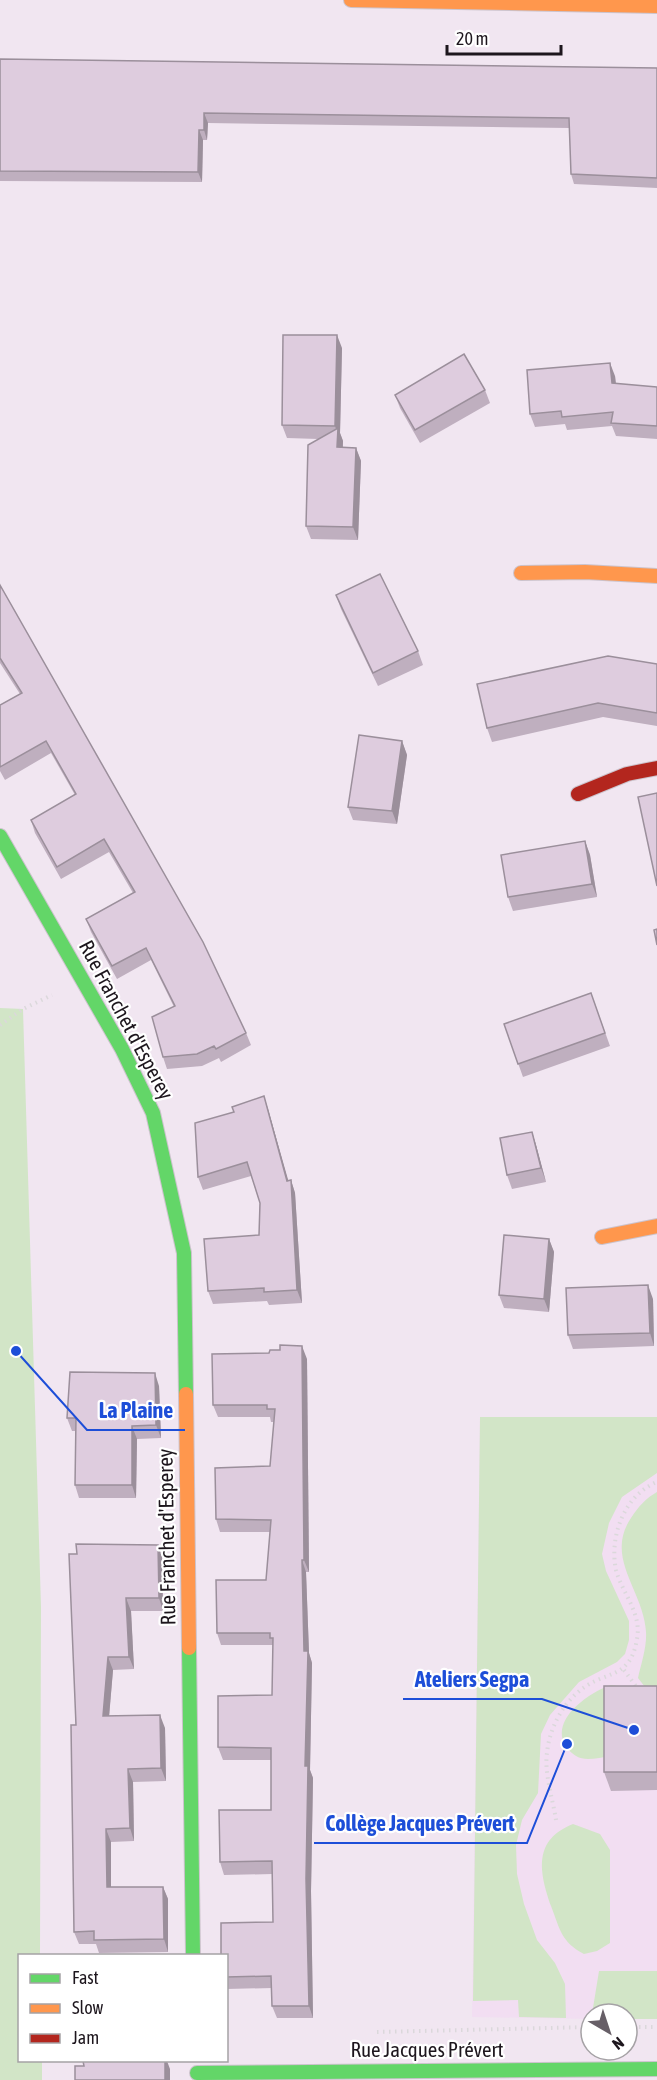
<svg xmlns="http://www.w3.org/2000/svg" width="657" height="2080" font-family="'Asap Condensed',sans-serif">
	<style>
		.built { fill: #f2def2 }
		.green { fill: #d2e5c7 }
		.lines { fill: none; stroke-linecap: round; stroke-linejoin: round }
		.fast-casing { stroke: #ccc3cc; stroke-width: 16 }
		.slow-casing { stroke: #ccc3cc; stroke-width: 16 }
		.jam-casing { stroke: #ccc3cc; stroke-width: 16 }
		.path { stroke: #dbd8db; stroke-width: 4; stroke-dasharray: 1.5 4.5; stroke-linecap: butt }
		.fast { stroke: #63d668; stroke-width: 14 }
		.slow { stroke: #ff974d; stroke-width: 14 }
		.jam { stroke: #b3261e; stroke-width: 14 }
		.wall { fill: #bfafbf }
		.shaded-wall { fill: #9b8f9b }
		.building { fill: #deccde; stroke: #9b8f9b; stroke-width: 1.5 }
		.labels { text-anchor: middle; stroke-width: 4.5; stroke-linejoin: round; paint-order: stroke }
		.street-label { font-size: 21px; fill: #1d161d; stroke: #fff }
		.leader { fill: none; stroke: #1d4ed8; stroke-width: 2 }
		.callout-dot { fill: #1d4ed8; stroke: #fff; stroke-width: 2 }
		.callout-label { font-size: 22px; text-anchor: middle; font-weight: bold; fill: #1d4ed8; stroke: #fff; stroke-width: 4.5; stroke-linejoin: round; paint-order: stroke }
	</style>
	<rect width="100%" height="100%" fill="#f1e6f1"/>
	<polygon class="built" points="480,1417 657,1417 657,2019 627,2019 627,2014 591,2014 591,2019 472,2017"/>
	<g class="green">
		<polygon points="0,1008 23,1009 41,1607 40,1955 20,1956 20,2060 42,2061 42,2080 0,2080"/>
		<polygon points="480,1417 657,1417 657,1473 622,1497 609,1523 602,1554 606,1571 629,1621 629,1640 625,1654 617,1662 579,1682 550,1715 541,1734 538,1793 522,1820 516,1845 517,1874 524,1904 537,1940 555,1963 565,1984 566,2018 519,2017 518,2000 473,2001"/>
		<path d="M657 1492V1690L645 1687 638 1678C641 1664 647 1647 646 1632 644 1591 604 1558 631 1518 638 1507 646 1498 657 1492Z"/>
		<path d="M611 1685 619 1686 628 1692 611 1756C603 1757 595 1759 588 1759 579 1759 573 1755 568 1749 546 1721 590 1692 611 1685Z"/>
		<path d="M573 1824 600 1834 610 1850V1943L597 1951 584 1954C561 1942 560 1929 551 1906 539 1871 533 1840 573 1824Z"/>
		<polygon points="599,1971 657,1971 657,2019 627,2019 627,2014 592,2014"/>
	</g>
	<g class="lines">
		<defs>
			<g id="fast">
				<polyline points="0,836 122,1049 153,1113 184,1253 186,1394"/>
				<polyline points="189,1648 193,1956"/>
				<polyline points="197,2073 657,2069"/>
			</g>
			<g id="slow">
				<polyline points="351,0 657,6"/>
				<polyline points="521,573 585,572 657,576"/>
				<polyline points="602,1237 657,1226"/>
				<polyline points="186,1394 189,1648"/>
			</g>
			<polyline id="jam" points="578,794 627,774 657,768"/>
		</defs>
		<use href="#fast" class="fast-casing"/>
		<use href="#slow" class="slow-casing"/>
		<use href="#jam" class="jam-casing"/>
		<g class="path">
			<polyline points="0,1025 23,1009 52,995"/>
			<polyline points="624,1670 638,1689"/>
			<path d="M556 1820C553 1800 544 1773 547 1753 549 1731 560 1708 577 1693 603 1669 630 1682 637 1639 642 1613 622 1593 616 1570 609 1537 624 1495 657 1482"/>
			<polyline points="627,2027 657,2027"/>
			<polyline points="377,2032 591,2027"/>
		</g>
		<use href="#fast" class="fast"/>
		<use href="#slow" class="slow"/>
		<use href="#jam" class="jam"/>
	</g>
	<g class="wall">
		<polygon points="0,59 657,68 657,188 574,184 571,174 570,128 208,123 207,140 203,140 202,182 0,181"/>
		<polygon points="342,348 340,433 343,441 343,447 356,448 361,461 358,540 311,539 306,526 318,439 287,438 282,425"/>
		<polygon points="615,376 616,384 657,387 657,439 616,436 612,426 567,430 565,424 535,427 530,414"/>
		<polygon points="485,390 490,403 420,443 400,408 395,395"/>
		<polygon points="0,585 246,1033 251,1045 221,1062 219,1058 202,1066 167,1069 163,1057 174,1007 151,960 117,979 91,932 86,919 133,893 109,852 61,879 35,833 31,820 75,795 51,753 5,780 0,771 0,705 20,694 0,663"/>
		<polygon points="336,595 418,651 423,665 378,686 341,609"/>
		<polygon points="657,664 657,726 603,717 492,742 487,728"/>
		<polygon points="402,741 407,755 397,824 353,820 348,807"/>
		<polygon points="585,841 590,855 597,897 513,911 508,897"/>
		<polygon points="591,993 610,1046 523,1077 504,1024"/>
		<polygon points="268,1109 288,1181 291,1180 295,1193 302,1303 269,1305 267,1301 213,1304 208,1291 259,1235 260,1203 251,1176 203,1190 198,1177"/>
		<polygon points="532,1132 536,1145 546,1182 512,1189 507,1175"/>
		<polygon points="549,1239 554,1252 549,1312 504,1308 499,1295"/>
		<polygon points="653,1299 654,1346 573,1349 568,1335"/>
		<polygon points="307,1359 309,1572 306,1572 309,1653 312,1663 310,1770 313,1778 311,1891 313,2018 277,2018 272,2006 272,1988 226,1989 226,1956 273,1922 272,1874 224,1875 220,1862 271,1810 271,1760 223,1760 218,1747 272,1695 273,1645 221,1645 217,1633 266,1580 270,1532 220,1532 216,1519 270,1466 274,1422 271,1422 270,1417 218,1417 213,1405"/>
		<polygon points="159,1386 161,1438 137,1439 136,1498 79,1498 75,1485 75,1431 72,1431 67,1418"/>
		<polygon points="158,1545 162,1557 163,1611 131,1611 134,1669 113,1670 109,1716 165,1728 166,1781 133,1782 134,1841 111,1842 111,1887 163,1887 168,1899 168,1952 99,1953 96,1944 79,1944 74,1932 77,1554"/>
		<polygon points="657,1686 657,1790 611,1791 604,1772"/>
	</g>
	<g class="shaded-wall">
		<polygon points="204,113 208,123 207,140 204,130"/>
		<polygon points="199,130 203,140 202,182 198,172"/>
		<polygon points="337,335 342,348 340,433 343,441 342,461 337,447 338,435 335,426"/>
		<polygon points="610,363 615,376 617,396 612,383"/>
		<polygon points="356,448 361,461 358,540 353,527"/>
		<polygon points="402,741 407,755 397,824 392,811"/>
		<polygon points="585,841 590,855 597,897 592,884"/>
		<polygon points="264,1096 268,1109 291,1190 291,1180 295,1193 302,1303 297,1290 287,1181"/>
		<polygon points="532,1132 536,1145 546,1182 541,1168"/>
		<polygon points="549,1239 554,1252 549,1312 544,1299"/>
		<polygon points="648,1285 653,1299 654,1346 650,1333"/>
		<polygon points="302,1346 307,1359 309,1572 304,1560"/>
		<polygon points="155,1373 159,1386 161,1438 156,1425"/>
		<polygon points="132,1426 137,1439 136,1498 132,1485"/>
		<polygon points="158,1545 162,1557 163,1611 159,1598"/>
		<polygon points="302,1560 306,1572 309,1653 312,1663 310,1770 313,1778 311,1891 313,2018 309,2006 306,1879 304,1651"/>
		<polygon points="126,1598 131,1611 134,1669 129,1657"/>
		<polygon points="108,1657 113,1670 108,1729 103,1716"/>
		<polygon points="160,1715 165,1728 166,1781 161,1768"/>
		<polygon points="128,1769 133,1782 134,1841 130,1828"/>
		<polygon points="106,1829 111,1842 111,1900 107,1887"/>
		<polygon points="163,1887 168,1899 168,1952 164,1939"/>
		<polygon points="165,2061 167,2061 170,2069 170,2080 165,2080"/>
	</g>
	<g class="building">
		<polygon points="0,59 657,68 657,178 571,174 569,118 204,113 204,130 199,130 198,172 0,171"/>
		<polygon points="283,335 337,335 335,426 282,425"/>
		<polygon points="464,354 485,390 415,430 395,395"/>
		<polygon points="610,363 612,383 657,387 657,426 611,423 613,412 562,417 561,411 530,414 527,370"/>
		<polygon points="338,428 337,447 356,448 353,527 306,526 308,445"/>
		<polygon points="380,574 418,651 373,673 336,595"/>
		<polygon points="0,585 203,942 246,1033 216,1049 214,1046 197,1054 163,1057 152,1017 175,1006 146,948 112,966 86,919 135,892 104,839 57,867 31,820 76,794 46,741 0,767 0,705 22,693 0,658"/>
		<polygon points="608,656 657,664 657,713 598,703 487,728 477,684"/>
		<polygon points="359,735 402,741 392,811 348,807"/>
		<polygon points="657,793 657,886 638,797"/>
		<polygon points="585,841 592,884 508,897 501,855"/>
		<polygon points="657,929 657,945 654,930"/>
		<polygon points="591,993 605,1033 518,1064 504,1024"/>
		<polygon points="264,1096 287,1181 291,1180 297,1290 264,1292 264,1288 208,1291 204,1239 259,1235 260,1203 247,1162 198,1177 195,1123 234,1112 232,1107"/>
		<polygon points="532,1132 541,1168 507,1175 500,1138"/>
		<polygon points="504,1235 549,1239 544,1299 499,1295"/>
		<polygon points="648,1285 650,1333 568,1335 566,1288"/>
		<polygon points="280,1345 302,1346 304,1560 302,1560 304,1651 308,1651 305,1766 308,1766 306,1879 309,2006 272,2006 271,1976 226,1977 226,1956 221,1956 221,1923 273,1922 272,1861 220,1862 219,1810 271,1810 271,1748 218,1747 218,1696 272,1695 273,1638 270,1638 270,1633 217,1633 216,1580 266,1580 271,1520 216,1519 215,1468 270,1466 275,1409 267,1409 267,1405 213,1405 212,1354 269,1353 270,1350 280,1350"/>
		<polygon points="70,1372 155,1373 156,1425 132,1426 132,1485 75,1485 76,1418 67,1418"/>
		<polygon points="76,1544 158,1545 159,1598 126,1598 129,1657 108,1657 103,1716 160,1715 161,1768 128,1769 130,1828 106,1829 107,1887 163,1887 164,1939 94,1940 94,1931 74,1932 71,1725 76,1725 69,1554 77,1554"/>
		<rect x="604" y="1686" width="53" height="86"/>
		<polygon points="83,2061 165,2061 165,2080 75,2080 75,2066 84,2066"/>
	</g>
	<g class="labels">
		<g class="street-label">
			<text transform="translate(126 1020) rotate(62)" y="7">Rue Franchet d'Esperey</text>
			<text transform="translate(167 1537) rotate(-91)" y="7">Rue Franchet d'Esperey</text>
			<text x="427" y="2057">Rue Jacques Prévert</text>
		</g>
	</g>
	<path class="leader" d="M16 1351L87 1430H185M634 1730L542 1699H403M567 1744L527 1843H314"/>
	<g class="callout-dot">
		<circle cx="16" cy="1351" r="6"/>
		<circle cx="634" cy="1730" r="6"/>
		<circle cx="567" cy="1744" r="6"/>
	</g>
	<g class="callout-label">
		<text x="136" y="1418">La Plaine</text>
		<text x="472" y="1687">Ateliers Segpa</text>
		<text x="420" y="1831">Collège Jacques Prévert</text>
	</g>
	<rect x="18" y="1954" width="210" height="108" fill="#ffffff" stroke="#a5a2a5" stroke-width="1.5"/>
	<rect x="30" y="1974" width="30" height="9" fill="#63d668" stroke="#a5a2a5" stroke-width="1.5"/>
	<text x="72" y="1984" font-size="18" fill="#1d161d">Fast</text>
	<rect x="30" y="2004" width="30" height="9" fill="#ff974d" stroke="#a5a2a5" stroke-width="1.5"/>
	<text x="72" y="2014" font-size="18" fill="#1d161d">Slow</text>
	<rect x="30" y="2034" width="30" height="9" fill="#b3261e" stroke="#a5a2a5" stroke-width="1.5"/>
	<text x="72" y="2044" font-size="18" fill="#1d161d">Jam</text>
	<g transform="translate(609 2032) rotate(141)"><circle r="28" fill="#ffffff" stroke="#a5a2a5" stroke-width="1.5"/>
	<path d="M0-4.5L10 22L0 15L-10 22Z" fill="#675f67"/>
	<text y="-9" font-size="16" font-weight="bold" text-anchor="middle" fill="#1d161d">N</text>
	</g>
	<path d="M447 45v9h114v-9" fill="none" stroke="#1d161d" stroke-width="3"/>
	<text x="456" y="45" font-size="18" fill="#1d161d" stroke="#ffffff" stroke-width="4.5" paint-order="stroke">20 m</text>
</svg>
